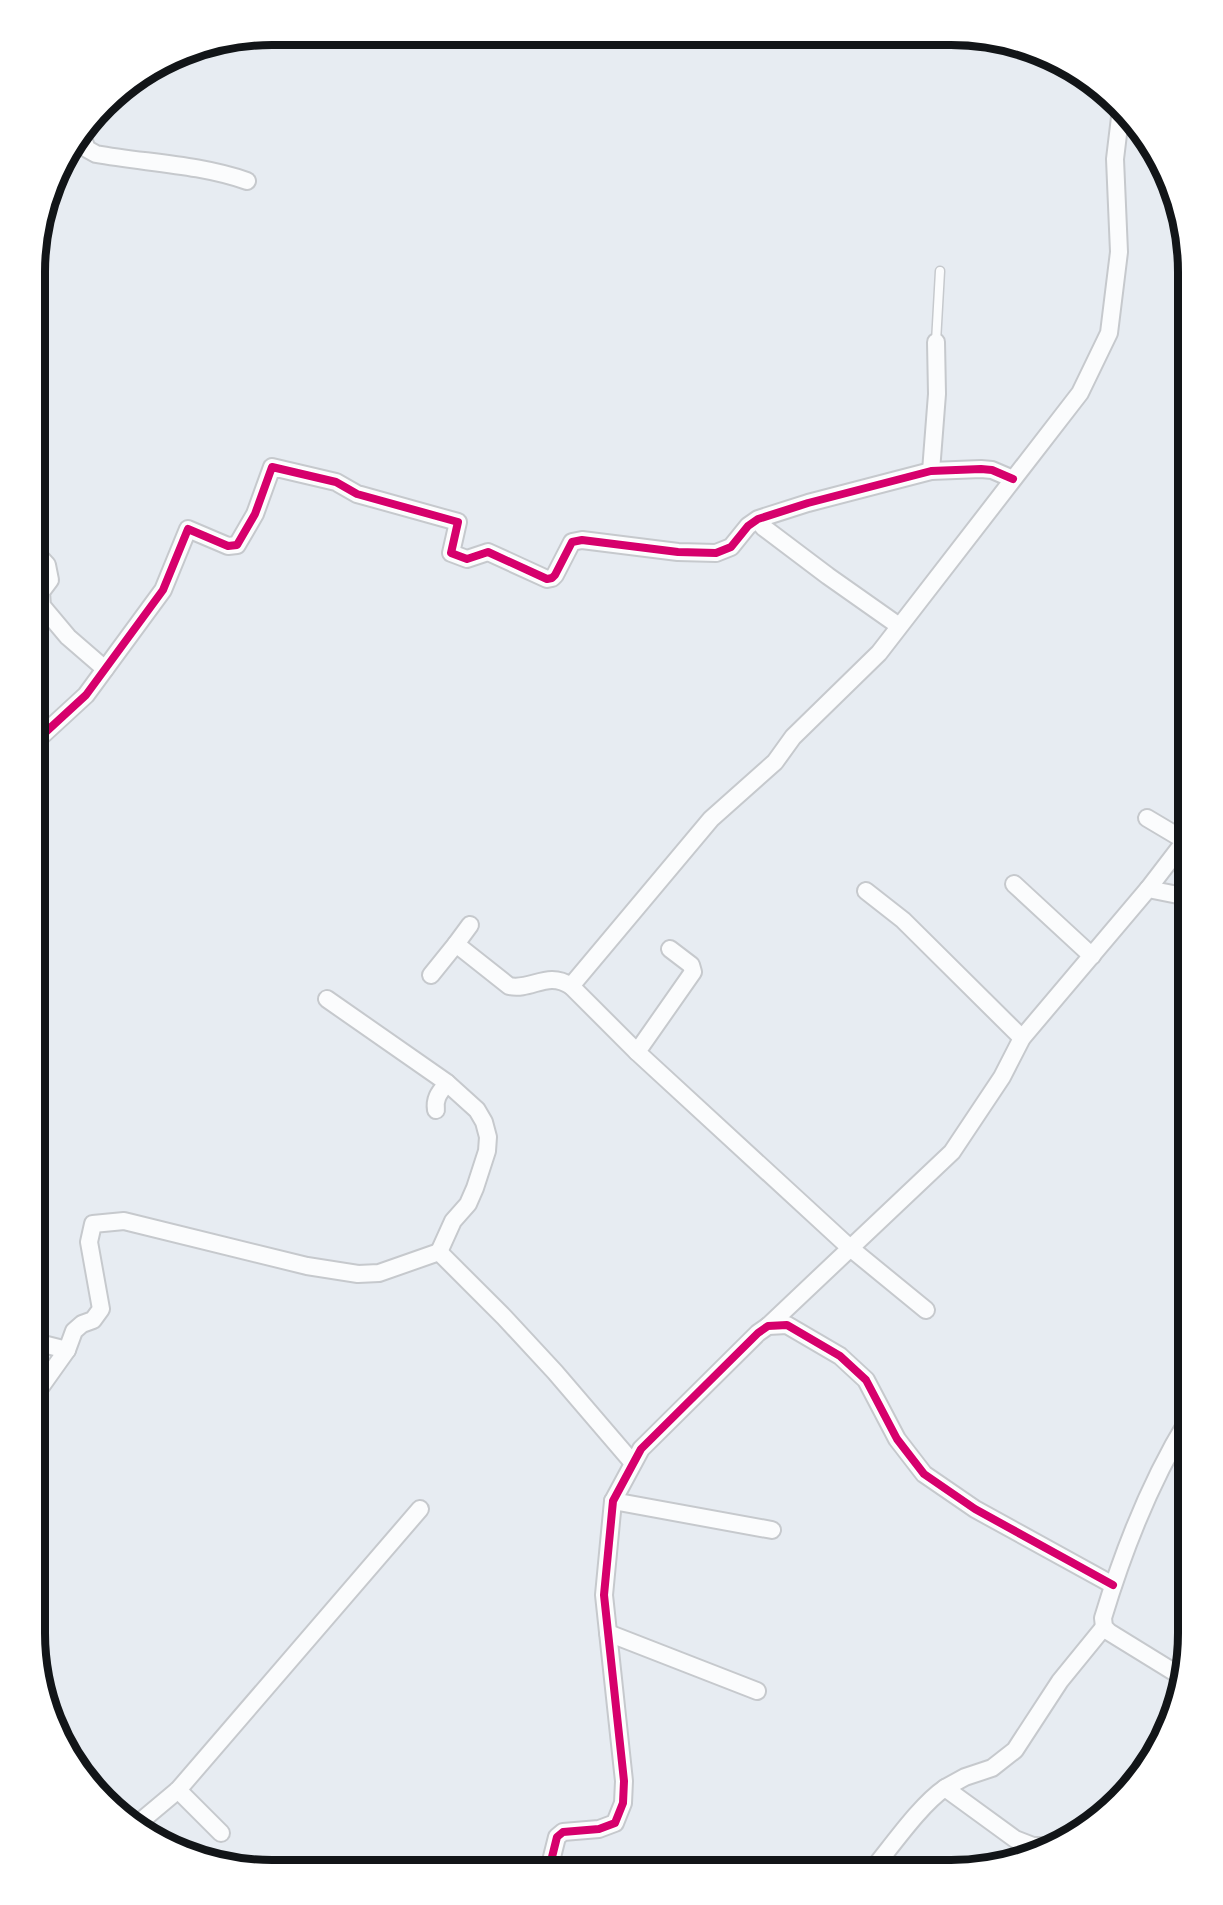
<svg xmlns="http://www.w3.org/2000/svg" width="1223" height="1905" font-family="'Archivo Narrow',sans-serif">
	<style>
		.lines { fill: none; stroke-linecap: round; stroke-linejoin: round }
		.lane-casing { stroke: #c6c9cd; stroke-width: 11 }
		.street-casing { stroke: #c6c9cd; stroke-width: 20 }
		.lane { stroke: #fbfcfd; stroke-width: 8 }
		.street { stroke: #fbfcfd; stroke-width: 16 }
		.cycleway-casing { stroke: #fff; stroke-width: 11 }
		.cycleway { stroke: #d6006c; stroke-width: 8 }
		.rim { fill: none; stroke: #121518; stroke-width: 8 }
	</style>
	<rect width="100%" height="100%" fill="#e7ecf2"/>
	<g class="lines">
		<defs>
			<polyline id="lane" points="936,342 940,271"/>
			<g id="street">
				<path d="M82 136 87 149 96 154C146 163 198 164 247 181"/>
				<polyline points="931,471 937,394 936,342"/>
				<polyline points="763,527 828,576 899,626"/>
				<polyline points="36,553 47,565 50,580 41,592 42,606 68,637 105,669"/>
				<polyline points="36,741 86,695 163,590 188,529 228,546 237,545 255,514 272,467 336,482 357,494 458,522 451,553 467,559 488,552 547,579 552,578 555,575 572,542 582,540 678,552 716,553 731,547 748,526 758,519 808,503 931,471 981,469 992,470 1013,479"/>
				<polyline points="1147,818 1184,840 1184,842 1148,889"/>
				<polyline points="1014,884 1092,956"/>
				<polyline points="866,891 903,920 1022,1038"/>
				<polyline points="456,944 470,925"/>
				<polyline points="670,949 691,965 693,972 637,1052 849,1247 926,1310"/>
				<path d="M431 975 456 944 509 986C532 991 547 970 571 986L637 1052"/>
				<polyline points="571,986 711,819 775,762 793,737 879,653 1080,393 1109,333 1119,252 1115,159 1121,109"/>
				<polyline points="327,999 446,1082 477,1110 484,1122 488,1137 487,1151 475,1188 468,1204 453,1221 439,1252"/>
				<path d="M436 1110C434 1098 440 1092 447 1083"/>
				<polyline points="768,1326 952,1152 1002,1077 1022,1038 1148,889 1188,897"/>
				<polyline points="35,1342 67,1350"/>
				<polyline points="35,1395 67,1350 74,1331 82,1324 93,1320 101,1309 89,1242 93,1224 124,1221 307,1266 358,1274 379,1273 439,1252 504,1317 555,1372 633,1463"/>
				<polyline points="613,1501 772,1530"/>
				<polyline points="608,1633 757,1691"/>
				<path d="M1182 1677 1109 1632 1104 1627 1103 1618C1124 1548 1150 1482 1188 1420"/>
				<polyline points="945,1788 965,1777 992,1768 1015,1750 1060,1681 1104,1627"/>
				<polyline points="178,1790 221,1833"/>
				<polyline points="135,1826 178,1790 420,1509"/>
				<polyline points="549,1869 557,1837 563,1832 599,1829 615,1823 623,1803 624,1781 604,1595 613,1501 641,1449 758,1333 768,1326 787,1325 840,1356 866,1380 897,1439 924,1474 975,1509 1113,1585"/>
				<path d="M872 1870C892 1846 920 1805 945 1788L1015 1839 1033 1846H1044L1048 1849"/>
			</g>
		</defs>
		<use href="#lane" class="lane-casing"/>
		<use href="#street" class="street-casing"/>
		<use href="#lane" class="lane"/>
		<use href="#street" class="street"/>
		<defs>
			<g id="cycleway">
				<polyline points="36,741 86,695 163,590 188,529 228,546 237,545 255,514 272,467 336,482 357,494 458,522 451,553 467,559 488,552 547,579 552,578 555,575 572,542 582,540 678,552 716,553 731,547 748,526 758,519 808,503 931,471 981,469 992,470 1013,479"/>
				<polyline points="549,1869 557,1837 563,1832 599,1829 615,1823 623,1803 624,1781 604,1595 613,1501 641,1449 758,1333 768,1326 787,1325 840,1356 866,1380 897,1439 924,1474 975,1509 1113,1585"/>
			</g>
		</defs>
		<use href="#cycleway" class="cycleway-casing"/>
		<use href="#cycleway" class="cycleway"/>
	</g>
	<path d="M0 0H1223V1905H0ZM272 45H951A227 227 0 0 1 1178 272V1633A227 227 0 0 1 951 1860H272A227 227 0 0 1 45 1633V272A227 227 0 0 1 272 45Z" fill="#fff" fill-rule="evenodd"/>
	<path class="rim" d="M272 45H951A227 227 0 0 1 1178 272V1633A227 227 0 0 1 951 1860H272A227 227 0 0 1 45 1633V272A227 227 0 0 1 272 45Z"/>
</svg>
